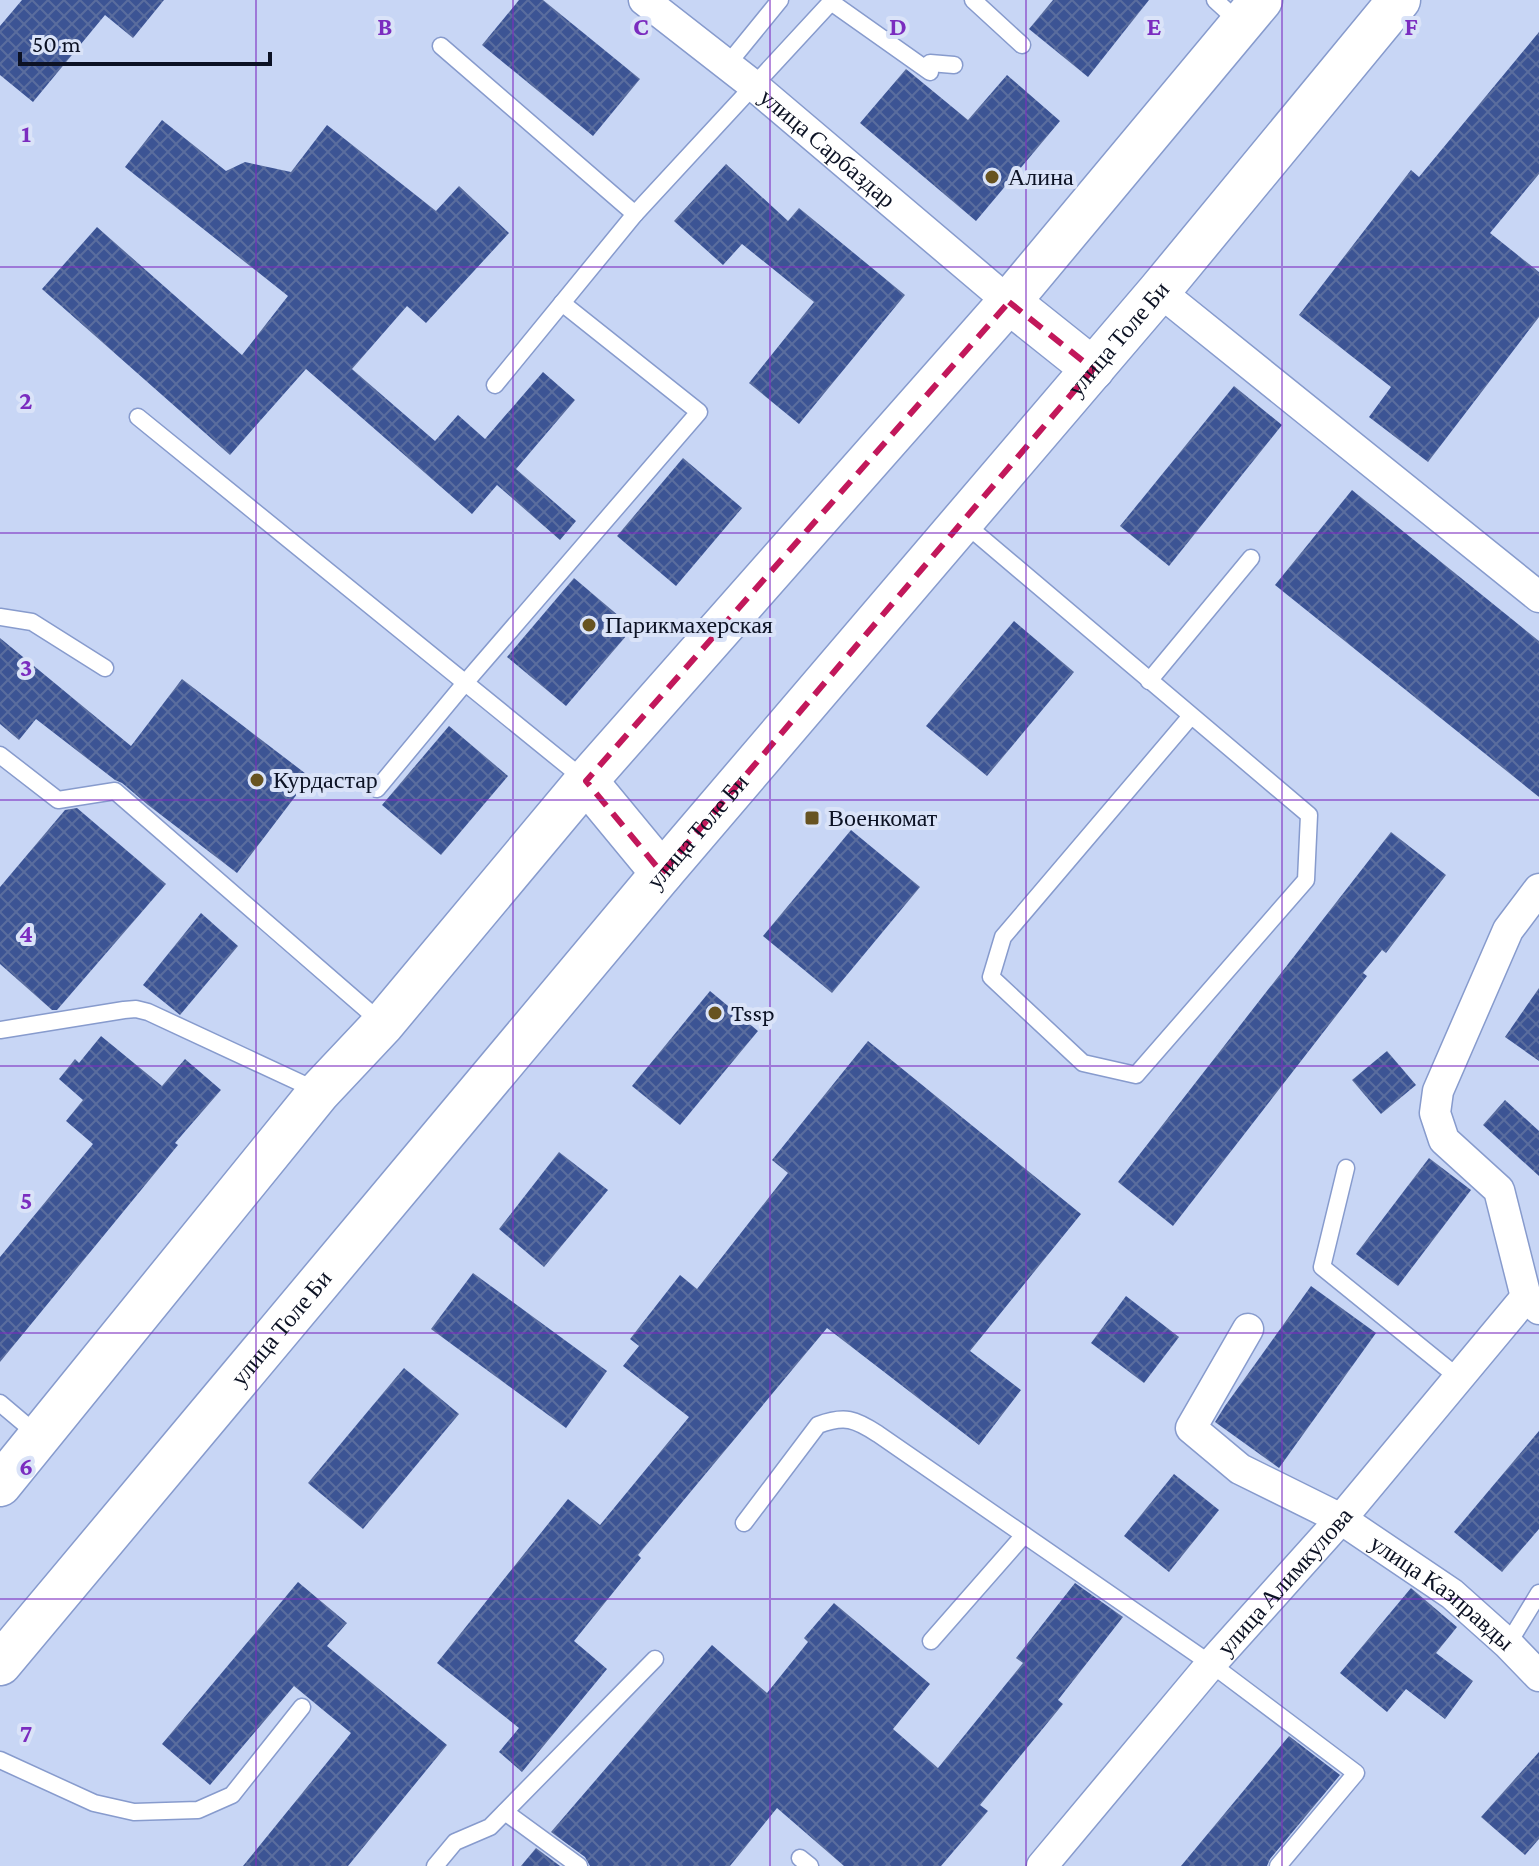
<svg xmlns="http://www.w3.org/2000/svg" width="1539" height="1866" font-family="'Crimson Pro',serif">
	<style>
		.building { fill: url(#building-cross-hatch) }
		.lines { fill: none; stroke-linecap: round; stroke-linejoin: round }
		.service-casing { stroke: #879bcd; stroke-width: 19 }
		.minor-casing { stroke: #879bcd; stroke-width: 33 }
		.secondary-casing { stroke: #879bcd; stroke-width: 45 }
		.service { stroke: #fff; stroke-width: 16 }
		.minor { stroke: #fff; stroke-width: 30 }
		.secondary { stroke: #fff; stroke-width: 42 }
		.marked { fill: none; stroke: #c2185b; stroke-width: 6; stroke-dasharray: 16 10; stroke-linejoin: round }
		.grid { fill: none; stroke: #7b2cbf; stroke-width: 2; stroke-opacity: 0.55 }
		.poi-dot { fill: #675321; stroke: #dae3f8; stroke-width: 3 }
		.labels { text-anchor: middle; stroke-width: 8; stroke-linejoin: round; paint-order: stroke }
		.street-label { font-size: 24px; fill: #0c1224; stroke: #dae3f8 }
		.poi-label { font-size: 24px; fill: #0c1224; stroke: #dae3f8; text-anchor: start }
		.grid-label { font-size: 26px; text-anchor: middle; font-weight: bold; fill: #7b2cbf; stroke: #dae3f8; stroke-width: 8; stroke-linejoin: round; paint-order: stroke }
	</style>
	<defs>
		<pattern id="building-cross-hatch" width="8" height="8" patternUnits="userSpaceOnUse" patternTransform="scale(2)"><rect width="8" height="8" fill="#3c5494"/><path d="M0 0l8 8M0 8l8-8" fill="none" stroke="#5a6d9e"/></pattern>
	</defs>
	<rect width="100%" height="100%" fill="#c8d6f5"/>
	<g class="building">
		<polygon points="22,0 164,0 133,38 105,15 33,102 0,75 0,26"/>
		<polygon points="519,0 543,0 640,79 593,136 482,45"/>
		<polygon points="1053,0 1149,0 1088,77 1029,29"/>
		<polygon points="1539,32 1539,174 1490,233 1539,272 1539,317 1428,462 1369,417 1391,387 1299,315 1411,170 1419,177"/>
		<polygon points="906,69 968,120 1007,75 1060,121 976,221 860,123"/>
		<polygon points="162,120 226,171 245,162 291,172 327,125 436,211 459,186 509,233 426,323 407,306 352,369 435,441 458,415 485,439 543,372 575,400 516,469 576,521 560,540 497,485 472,514 306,369 230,455 42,289 97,227 242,355 288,296 125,167"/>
		<polygon points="726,164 788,221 799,208 905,295 799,424 749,383 814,302 742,244 723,265 674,221"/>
		<polygon points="1234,386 1282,425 1169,566 1120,526"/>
		<polygon points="683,458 742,508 676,586 617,536"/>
		<polygon points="1352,490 1539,641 1539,797 1275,585"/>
		<polygon points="574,578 633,628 566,706 507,657"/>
		<polygon points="1014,621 1074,672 987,776 926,726"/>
		<polygon points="0,638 131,746 182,679 310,777 237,873 148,805 122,783 115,780 36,719 19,740 0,724"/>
		<polygon points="449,726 508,776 441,855 382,805"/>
		<polygon points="77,808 166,884 57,1010 52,1010 0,964 0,887 65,810"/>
		<polygon points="851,830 920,887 832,993 763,936"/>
		<polygon points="1391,832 1446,875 1386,953 1382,950 1363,973 1367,976 1173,1226 1118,1182"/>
		<polygon points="201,913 238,946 180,1015 143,985"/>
		<polygon points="1539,988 1539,1061 1505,1037"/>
		<polygon points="710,991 758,1031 680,1125 632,1086"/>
		<polygon points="101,1036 162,1086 185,1059 221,1090 175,1143 178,1145 0,1362 0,1257 93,1144 66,1121 83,1100 59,1079 75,1059 79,1063"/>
		<polygon points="868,1041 1081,1214 970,1351 1021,1390 979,1445 827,1328 638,1555 641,1558 574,1641 607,1669 522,1772 499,1752 519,1728 437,1663 568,1499 600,1525 689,1417 623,1366 639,1346 630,1339 680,1275 697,1289 788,1173 772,1160"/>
		<polygon points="1387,1051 1416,1085 1381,1114 1352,1080"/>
		<polygon points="1505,1100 1539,1131 1539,1176 1483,1125"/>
		<polygon points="559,1152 608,1190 544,1267 499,1229"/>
		<polygon points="1429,1158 1471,1190 1398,1286 1356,1254"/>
		<polygon points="473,1273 607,1371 566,1428 431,1329"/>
		<polygon points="1311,1286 1376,1333 1279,1468 1215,1422 1225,1406"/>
		<polygon points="1126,1296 1179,1337 1144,1383 1091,1343"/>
		<polygon points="404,1368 459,1414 363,1529 308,1483"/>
		<polygon points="1539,1431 1539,1529 1502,1572 1454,1532"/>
		<polygon points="1174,1474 1219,1510 1169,1572 1124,1536"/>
		<polygon points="298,1582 347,1623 327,1646 447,1745 348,1866 243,1866 351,1733 294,1686 210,1785 162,1744"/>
		<polygon points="1075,1583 1123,1617 1058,1700 1063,1704 980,1805 988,1811 941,1866 844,1866 777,1808 730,1866 590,1866 585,1857 551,1832 712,1645 767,1693 808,1642 804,1638 834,1603 930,1684 893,1729 938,1768 1023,1663 1016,1658"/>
		<polygon points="1411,1588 1457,1627 1436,1653 1473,1681 1445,1719 1406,1689 1387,1712 1340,1673"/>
		<polygon points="1289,1736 1340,1775 1270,1859 1267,1866 1181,1866"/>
		<polygon points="1539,1752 1539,1839 1525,1855 1481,1817"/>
		<polygon points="536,1848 560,1866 521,1866"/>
	</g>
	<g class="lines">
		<defs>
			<g id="service">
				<polyline points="973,0 1022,45"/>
				<polyline points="1215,0 1240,23"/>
				<polyline points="441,46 635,214 831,2 930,72 930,63 954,65"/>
				<polyline points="727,65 780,0"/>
				<polyline points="495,385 635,214"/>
				<polyline points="138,417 585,780"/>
				<polyline points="964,523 1309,815 1306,880 1136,1075 1083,1063 991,977 1003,937 1191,716"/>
				<polyline points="0,617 32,622 105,668"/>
				<polyline points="1149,681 1251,558"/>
				<polyline points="0,755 58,800 115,791 382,1023"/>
				<polyline points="377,789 465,683 699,412 562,303"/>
				<polyline points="0,1030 124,1010 136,1009 148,1012 318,1091"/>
				<polyline points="1346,1168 1322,1267 1459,1378"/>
				<polyline points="0,1403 39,1436"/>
				<path d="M744 1523 818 1425C845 1415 855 1419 878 1434L1211 1664 1356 1773 1278 1866"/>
				<polyline points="931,1641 1024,1535"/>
				<polyline points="1508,1644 1539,1593"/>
				<polyline points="0,1760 94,1803 134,1812 198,1810 232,1795 302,1707"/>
				<polyline points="505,1812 579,1866"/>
				<polyline points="800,1858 810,1866"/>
				<polyline points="435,1866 455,1842 490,1827 655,1659"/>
			</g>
			<g id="minor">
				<path id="s1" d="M644 0 753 85 1009 302"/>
				<polyline points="1159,291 1539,597"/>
				<polyline points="1539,889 1508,930 1438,1091 1435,1113 1444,1140 1499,1190 1526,1297 1539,1309"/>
				<path id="s2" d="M1248 1329 1191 1428 1240 1469 1341 1519 1452 1594 1508 1644 1539 1676"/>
				<path id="s3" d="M1042 1866 1211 1664 1341 1519 1526 1297"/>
			</g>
			<g id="secondary">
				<polyline points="1009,302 1093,369"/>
				<polyline points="586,781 662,873"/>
				<polyline points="0,1485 319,1092 383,1024 586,781 1009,302 1261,0"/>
				<path id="s4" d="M0 1664 662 873 1159 291 1399 0"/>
			</g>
		</defs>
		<use href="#service" class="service-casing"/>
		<use href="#minor" class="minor-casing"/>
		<use href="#secondary" class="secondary-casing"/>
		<use href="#service" class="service"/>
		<use href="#minor" class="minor"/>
		<use href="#secondary" class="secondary"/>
	</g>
	<path class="marked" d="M1009 302 1093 369 662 873 586 781Z"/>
	<path class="grid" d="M256 0V1866M513 0V1866M770 0V1866M1026 0V1866M1282 0V1866M0 267H1539M0 533H1539M0 800H1539M0 1066H1539M0 1333H1539M0 1599H1539"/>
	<g class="poi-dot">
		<circle cx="992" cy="177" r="8"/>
		<circle cx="589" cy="625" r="8"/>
		<circle cx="257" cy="780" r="8"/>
		<rect x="804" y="810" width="16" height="16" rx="4"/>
		<circle cx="715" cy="1013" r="8"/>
	</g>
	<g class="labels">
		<g class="street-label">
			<text dy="8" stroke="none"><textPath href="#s1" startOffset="236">улица Сарбаздар</textPath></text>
			<text dy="8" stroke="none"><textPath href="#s4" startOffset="1734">улица Толе Би</textPath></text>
			<text dy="8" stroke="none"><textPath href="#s4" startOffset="1086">улица Толе Би</textPath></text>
			<text dy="8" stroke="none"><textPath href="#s4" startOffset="438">улица Толе Би</textPath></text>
			<text dy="8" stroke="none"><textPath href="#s3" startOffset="374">улица Алимкулова</textPath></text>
			<text dy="8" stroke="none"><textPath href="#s2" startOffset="416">улица Казправды</textPath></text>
		</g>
		<g class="poi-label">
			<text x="1008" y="185">Алина</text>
			<text x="605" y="633">Парикмахерская</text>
			<text x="273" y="788">Курдастар</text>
			<text x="828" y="826">Военкомат</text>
			<text x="731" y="1021">Tssp</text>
		</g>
	</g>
	<g class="grid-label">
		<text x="385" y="35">B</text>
		<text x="641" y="35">C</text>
		<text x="898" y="35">D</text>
		<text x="1154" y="35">E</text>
		<text x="1411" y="35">F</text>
		<text x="26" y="142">1</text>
		<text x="26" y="409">2</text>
		<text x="26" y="676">3</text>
		<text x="26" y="942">4</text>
		<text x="26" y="1209">5</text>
		<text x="26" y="1475">6</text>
		<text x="26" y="1742">7</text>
	</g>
	<path d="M20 52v12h250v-12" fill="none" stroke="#0c1224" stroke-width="4"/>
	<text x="32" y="52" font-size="24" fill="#0c1224" stroke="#dae3f8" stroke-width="6" paint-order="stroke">50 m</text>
</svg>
